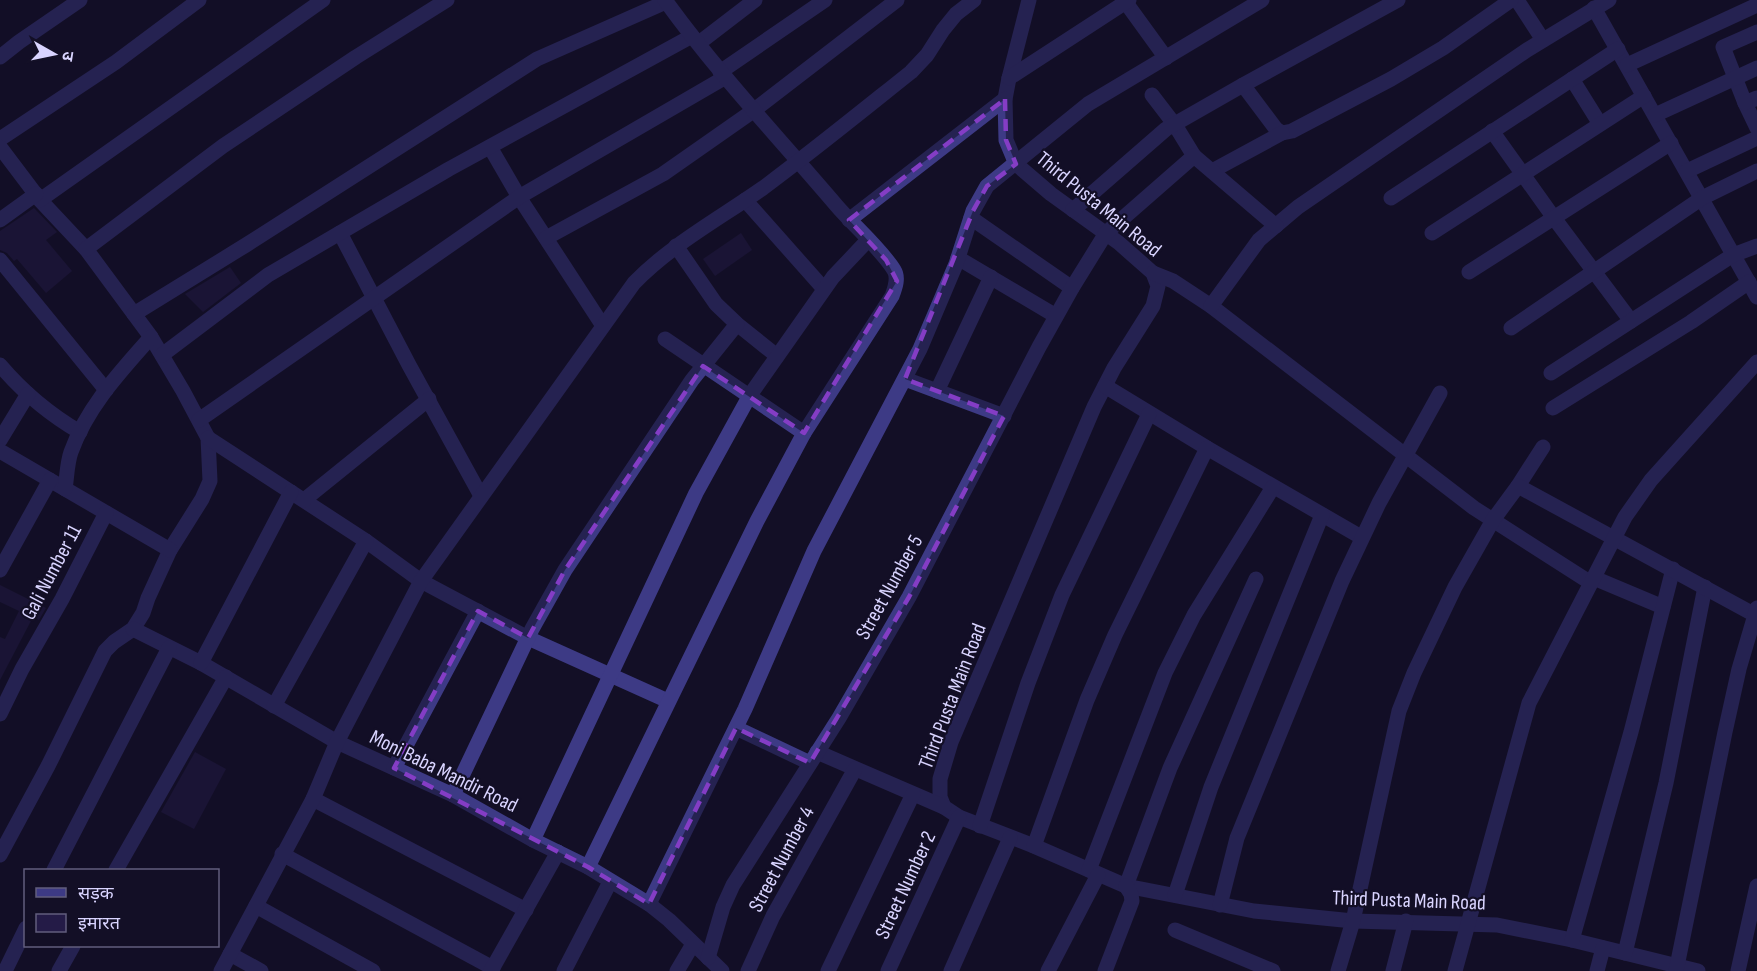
<svg xmlns="http://www.w3.org/2000/svg" width="1757" height="971" font-family="'Sofia Sans Condensed','Noto Sans Devanagari',sans-serif">
	<style>
		.building { fill: #241b47 }
		.lines { fill: none; stroke-linecap: round; stroke-linejoin: round }
		.minor { stroke: #3d3a85; stroke-width: 15 }
		.marked { fill: none; stroke: #843dc5; stroke-width: 4.5; stroke-dasharray: 12 8; stroke-linejoin: round }
		.labels { text-anchor: middle; stroke-width: 4.5; stroke-linejoin: round; paint-order: stroke }
		.street-label { font-size: 21px; fill: #d9d4ff; stroke: #130f26 }
	</style>
	<rect width="100%" height="100%" fill="#130f26"/>
	<g class="building">
		<polygon points="34,208 57,232 46,240 72,271 46,293 17,259 14,261 7,253 0,250 0,231"/>
		<polygon points="741,233 752,250 715,276 703,259"/>
		<polygon points="230,267 241,283 203,312 185,294"/>
		<polygon points="0,585 46,608 39,620 33,617 0,680 0,637 5,639 19,611 0,602"/>
		<polygon points="195,752 226,769 194,829 161,812"/>
	</g>
	<g class="lines">
		<g class="minor">
			<polyline points="1029,0 1009,78 1005,99 1006,140 1016,164 1051,194 1119,243 1153,273 1158,286 1153,306 1114,368 1094,407 951,742 940,779 940,797 944,807 959,817 1034,846 1126,886 1254,911 1353,921 1497,925 1572,940 1698,971"/>
			<polyline points="1124,0 1166,58"/>
			<polyline points="1517,0 1543,40"/>
			<polyline points="1594,8 1757,297"/>
			<polyline points="699,43 755,0"/>
			<polyline points="0,57 19,42 80,0"/>
			<polyline points="1627,65 1757,5"/>
			<polyline points="720,72 825,0"/>
			<polyline points="1009,78 1129,0"/>
			<polyline points="1572,79 1600,124"/>
			<polyline points="1243,85 1276,129 1282,133 1292,131 1391,79 1443,48 1511,0"/>
			<polyline points="1152,95 1175,125 1194,156"/>
			<polyline points="1757,98 1745,103 1757,128"/>
			<polyline points="1745,103 1723,47 1757,32"/>
			<polyline points="1655,115 1757,68"/>
			<polyline points="1492,131 1554,218 1631,321"/>
			<polyline points="0,139 116,62 199,0"/>
			<polyline points="0,147 40,200 86,249 151,337 183,391 208,438 210,481 202,499 170,550 148,598 143,613 133,629 114,642 105,651 48,766 0,855"/>
			<polyline points="490,147 519,197 603,326"/>
			<polyline points="1212,171 1282,133"/>
			<polyline points="1687,171 1757,138"/>
			<polyline points="1391,198 1618,49"/>
			<polyline points="40,200 323,0"/>
			<polyline points="745,200 824,289"/>
			<polyline points="1073,210 1166,129 1243,85 1398,0"/>
			<polyline points="971,218 1072,288"/>
			<polyline points="0,220 36,194"/>
			<polyline points="849,220 1005,99"/>
			<polyline points="340,233 409,365 481,496"/>
			<polyline points="1432,233 1644,96"/>
			<polyline points="546,238 663,174 753,111 897,0"/>
			<polyline points="676,246 716,304 737,324 777,356"/>
			<polyline points="86,249 223,146 356,57 447,0"/>
			<polyline points="958,258 1056,316"/>
			<polyline points="0,260 106,390"/>
			<polyline points="1469,272 1671,143"/>
			<polyline points="1153,273 1173,281 1211,306 1474,508 1591,583"/>
			<polyline points="1211,306 1259,240 1298,207 1527,50 1609,0"/>
			<polyline points="134,314 246,245 537,59 666,2"/>
			<polyline points="1511,328 1702,198 1757,171"/>
			<polyline points="665,339 804,433"/>
			<polyline points="162,355 268,275 449,169 692,36"/>
			<path d="M0 365C23 392 49 414 80 432"/>
			<polyline points="1551,373 1733,255 1757,246"/>
			<polyline points="905,379 1004,416"/>
			<polyline points="1105,386 1207,448 1361,537"/>
			<polyline points="937,391 991,277"/>
			<polyline points="1553,408 1691,322 1749,282"/>
			<polyline points="199,420 519,197 724,78"/>
			<polyline points="208,438 366,541 421,581 528,638 668,701"/>
			<polyline points="0,440 28,394"/>
			<polyline points="0,451 170,550"/>
			<polyline points="1518,486 1543,447"/>
			<path d="M65 489C67 477 67 463 71 452 87 407 120 372 151 337"/>
			<polyline points="304,500 429,399"/>
			<polyline points="0,570 50,480"/>
			<polyline points="1594,578 1663,607"/>
			<polyline points="133,629 201,663 337,742 453,795 533,840 588,867 649,904 669,920 722,971"/>
			<polyline points="201,663 291,492"/>
			<polyline points="274,706 366,541"/>
			<polyline points="0,714 22,669 62,599 106,513"/>
			<polyline points="736,728 810,763"/>
			<polyline points="817,752 944,807"/>
			<polyline points="394,768 478,611"/>
			<polyline points="453,795 532,629 565,570 692,380 737,324"/>
			<polyline points="313,799 526,910"/>
			<polyline points="980,826 1028,683 1062,595 1149,414"/>
			<polyline points="533,840 696,493 750,395 833,277 868,240"/>
			<polyline points="1034,846 1087,700 1115,635 1207,448"/>
			<polyline points="282,854 493,968"/>
			<path d="M588 867 757 521 804 433 892 296C895 288 899 278 894 270 882 250 852 224 836 205 778 137 717 72 665 0"/>
			<polyline points="54,870 169,648"/>
			<polyline points="116,870 226,677"/>
			<polyline points="1089,870 1165,673 1194,615 1273,487"/>
			<polyline points="1126,886 1170,768 1256,579"/>
			<polyline points="1175,895 1211,787 1322,515"/>
			<polyline points="649,904 745,709 814,551 920,349 956,264 973,211 987,186 1088,104 1262,0"/>
			<polyline points="1220,905 1237,838 1342,581 1379,503 1440,393"/>
			<polyline points="256,906 373,971"/>
			<polyline points="1175,930 1273,971"/>
			<polyline points="1572,940 1631,732 1673,569"/>
			<polyline points="1625,953 1666,783 1705,587"/>
			<polyline points="230,954 261,971"/>
			<polyline points="708,958 723,907 733,885 839,718 909,597 1039,347 1072,288 1106,233 1194,156 1276,226"/>
			<polyline points="5,971 26,928"/>
			<polyline points="59,971 73,946"/>
			<path d="M221 971 313 799 337 742 421 581 634 283C672 244 719 219 763 188 813 151 862 111 911 72L927 55 943 30 956 14 974 0"/>
			<polyline points="491,971 558,852"/>
			<polyline points="564,971 610,882"/>
			<polyline points="677,971 693,944"/>
			<polyline points="748,971 773,916 855,769"/>
			<polyline points="828,971 913,794"/>
			<polyline points="888,971 959,817"/>
			<polyline points="951,971 1010,838"/>
			<polyline points="1048,971 1098,875"/>
			<polyline points="1105,971 1132,901 1131,894 1126,886"/>
			<polyline points="1338,971 1353,921 1399,711 1414,673 1455,587 1493,520 1518,486 1755,615"/>
			<polyline points="1393,971 1406,921"/>
			<polyline points="1455,971 1529,703 1625,517 1651,480 1757,362"/>
			<polyline points="1597,971 1603,948"/>
			<polyline points="1676,971 1725,732 1739,669 1757,608"/>
			<polyline points="1738,971 1757,886"/>
		</g>
	</g>
	<path d="M0 0H1757V971H0ZM1005 99 1006 140 1016 164 987 186 973 211 905 379 1004 416 909 597 810 763 736 728 649 904 588 867 394 768 478 611 528 638 565 570 703 366 804 433 897 281 886 260 849 220Z" fill="#130f26" fill-opacity=".55" fill-rule="evenodd"/>
	<path class="marked" d="M1005 99 1006 140 1016 164 987 186 973 211 905 379 1004 416 909 597 810 763 736 728 649 904 588 867 394 768 478 611 528 638 565 570 703 366 804 433 897 281 886 260 849 220Z"/>
	<g class="labels">
		<g class="street-label">
			<text transform="translate(1099 204) rotate(39)" y="7">Third Pusta Main Road</text>
			<text transform="translate(51 572) rotate(-62)" y="7">Gali Number 11</text>
			<text transform="translate(889 587) rotate(-61)" y="7">Street Number 5</text>
			<text transform="translate(952 696) rotate(-69)" y="7">Third Pusta Main Road</text>
			<text transform="translate(444 771) rotate(26)" y="7">Moni Baba Mandir Road</text>
			<text transform="translate(781 859) rotate(-62)" y="7">Street Number 4</text>
			<text transform="translate(905 885) rotate(-65)" y="7">Street Number 2</text>
			<text transform="translate(1409 900) rotate(2)" y="7">Third Pusta Main Road</text>
		</g>
	</g>
	<rect x="24" y="869" width="195" height="78" fill="#130f26" stroke="#625e7d" stroke-width="1.5"/>
	<rect x="36" y="888" width="30" height="9" fill="#3d3a85" stroke="#625e7d" stroke-width="1.5"/>
	<text x="78" y="899" font-size="18" fill="#d9d4ff">सड़क</text>
	<rect x="36" y="914" width="30" height="18" fill="#241b47" stroke="#625e7d" stroke-width="1.5"/>
	<text x="78" y="929" font-size="18" fill="#d9d4ff">इमारत</text>
	<g transform="translate(54 54) rotate(99)" stroke="#130f26" stroke-width="4.5" paint-order="stroke">
	<path d="M0-4.5L10 22L0 15L-10 22Z" fill="#d9d4ff"/>
	<text y="-9" font-size="16" font-weight="bold" text-anchor="middle" fill="#d9d4ff">उ</text>
	</g>
</svg>
